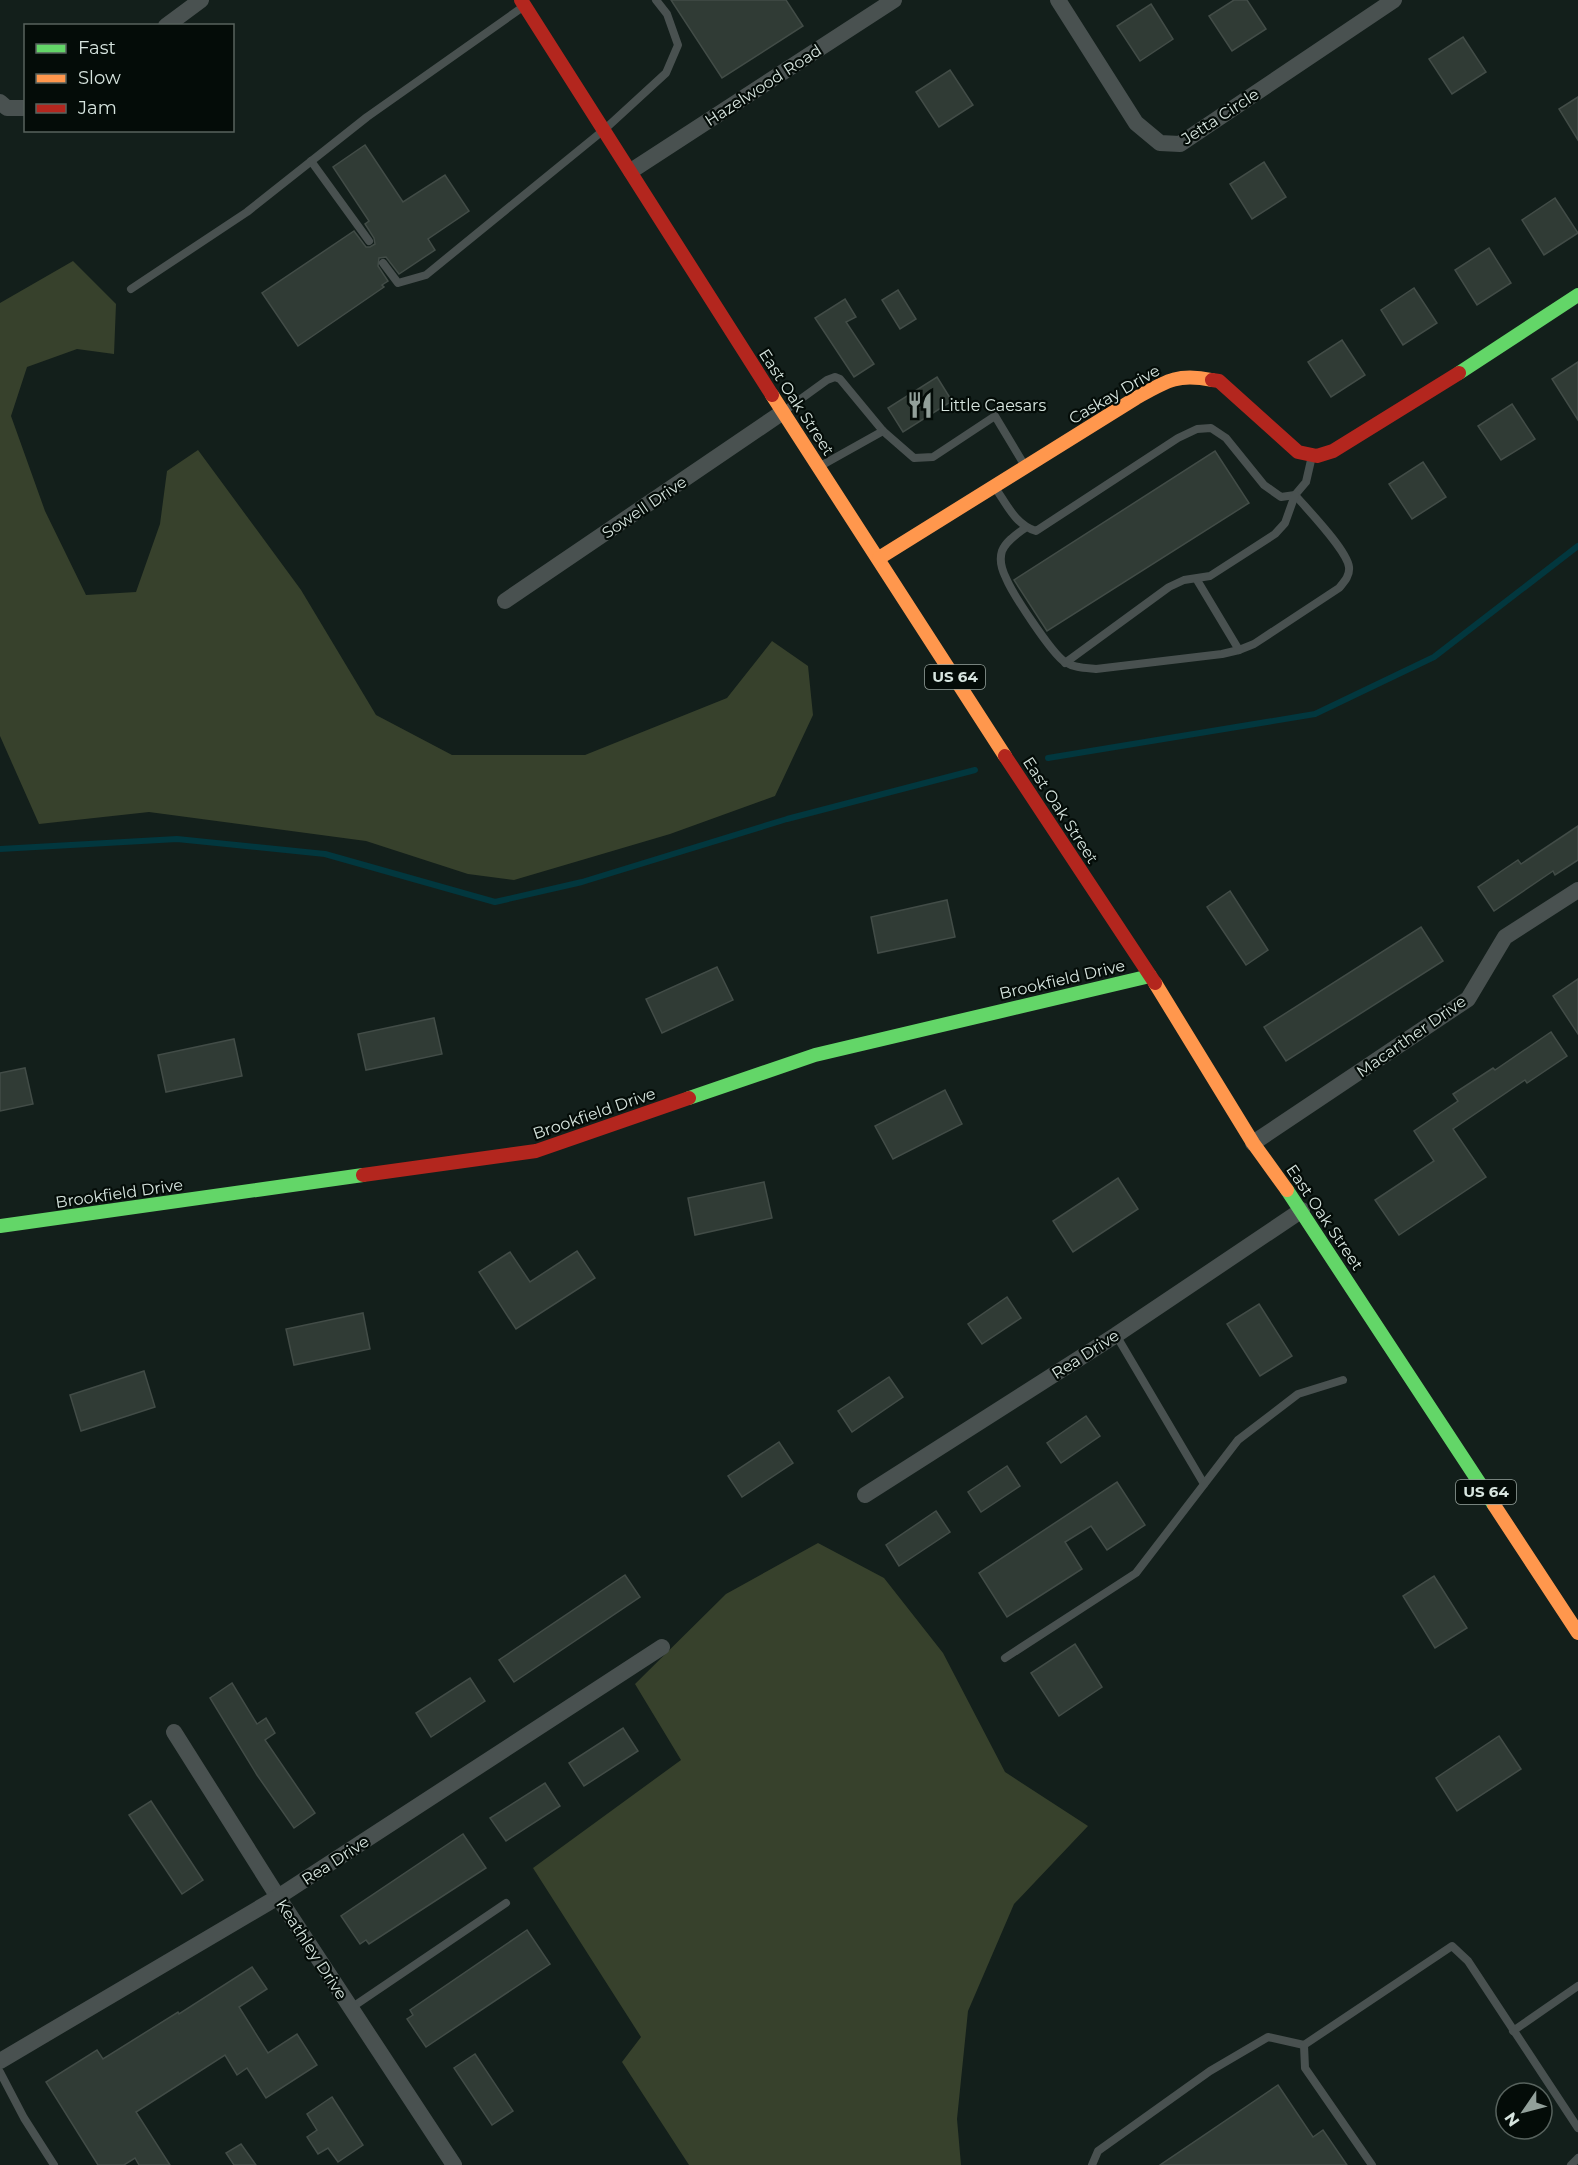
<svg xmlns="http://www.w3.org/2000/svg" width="1578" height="2165" font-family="Montserrat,sans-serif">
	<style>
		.green { fill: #37412c }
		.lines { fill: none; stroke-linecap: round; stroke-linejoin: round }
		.stream { stroke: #02373e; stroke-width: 6 }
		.building { fill: #303b35; stroke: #424c47; stroke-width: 1.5 }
		.lane { stroke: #495150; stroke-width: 8 }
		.street { stroke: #495150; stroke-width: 16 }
		.fast { stroke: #63d668; stroke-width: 14 }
		.slow { stroke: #ff974d; stroke-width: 14 }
		.jam { stroke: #b3261e; stroke-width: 14 }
		.labels { text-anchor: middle; stroke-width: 4.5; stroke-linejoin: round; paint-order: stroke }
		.shield { fill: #040c08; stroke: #98a49e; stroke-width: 1.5 }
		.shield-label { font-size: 15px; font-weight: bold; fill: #d7e5df }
		.street-label { font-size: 16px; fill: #d7e5df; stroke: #040c08 }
		.poi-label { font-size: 16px; fill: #d7e5df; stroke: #040c08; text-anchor: start }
	</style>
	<rect width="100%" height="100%" fill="#131f1b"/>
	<g class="green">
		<polygon points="73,261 116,304 114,354 77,349 27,367 11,416 45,511 86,595 136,592 160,524 167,471 198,450 301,590 376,715 452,755 585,755 727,698 772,641 808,666 813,715 775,796 670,834 514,880 468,874 366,841 149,812 39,824 0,736 0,303"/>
		<polygon points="818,1543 884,1578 943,1653 1005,1772 1088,1826 1014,1904 968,2011 957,2119 961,2165 689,2165 622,2062 641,2037 533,1868 681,1760 635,1684 726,1594"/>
	</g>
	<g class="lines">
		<g class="stream">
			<polyline points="1048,758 1315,714 1434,657 1578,546"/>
			<polyline points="0,849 177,839 325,854 495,902 582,882 787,819 975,770"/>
		</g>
	</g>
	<g class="building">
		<polygon points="671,0 786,0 803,26 722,78"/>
		<polygon points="1234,0 1247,0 1266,29 1232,51 1209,16"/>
		<polygon points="1151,4 1173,39 1140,61 1117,26"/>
		<polygon points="1463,37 1486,72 1452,94 1429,59"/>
		<polygon points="950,70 973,105 939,127 916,92"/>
		<polygon points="1578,97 1578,140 1559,109"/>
		<polygon points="365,145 403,202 445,175 469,211 428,239 435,250 399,274 386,257 379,258 378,266 388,281 382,285 384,287 298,346 262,293 354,231 366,247 370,247 375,244 374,238 365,224 369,221 333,167"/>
		<polygon points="1264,162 1286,197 1252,219 1230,184"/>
		<polygon points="1555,198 1578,233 1544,255 1522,220"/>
		<polygon points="1489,248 1511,283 1477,305 1455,270"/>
		<polygon points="1414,288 1437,323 1403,345 1381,310"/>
		<polygon points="898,290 916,319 900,329 882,300"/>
		<polygon points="845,299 856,317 846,322 874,364 854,377 815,318"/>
		<polygon points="1342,340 1365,375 1331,397 1308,362"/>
		<polygon points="1578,362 1578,420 1552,379"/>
		<polygon points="937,377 952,401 903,432 888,408"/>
		<polygon points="1512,404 1535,439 1501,460 1478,426"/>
		<polygon points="1215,451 1249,503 1047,631 1014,580"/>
		<polygon points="1423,462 1446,497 1412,519 1389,484"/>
		<polygon points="1578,826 1578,860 1555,875 1553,871 1494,911 1478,887 1518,860 1521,864"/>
		<polygon points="1230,891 1268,950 1246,965 1207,907"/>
		<polygon points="947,900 955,937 878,953 871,917"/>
		<polygon points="1421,927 1443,961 1286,1061 1264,1027"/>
		<polygon points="717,967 733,1000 662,1033 646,999"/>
		<polygon points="1578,979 1578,1034 1553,996"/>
		<polygon points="434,1018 442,1054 366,1070 358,1034"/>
		<polygon points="1551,1032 1567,1056 1527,1083 1525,1080 1453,1129 1486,1177 1399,1235 1375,1200 1434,1161 1414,1131 1458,1101 1453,1094 1493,1068 1495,1070"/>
		<polygon points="234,1039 242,1076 166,1092 158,1055"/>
		<polygon points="25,1068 33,1104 0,1111 0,1073"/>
		<polygon points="945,1090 962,1124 893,1159 875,1126"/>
		<polygon points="1118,1178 1138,1209 1073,1252 1053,1221"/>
		<polygon points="764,1182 772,1218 695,1235 688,1198"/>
		<polygon points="577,1251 595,1278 516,1329 479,1272 510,1252 530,1282"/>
		<polygon points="1007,1297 1021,1318 982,1344 968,1324"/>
		<polygon points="1259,1304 1292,1356 1260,1376 1227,1324"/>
		<polygon points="363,1313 370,1349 294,1365 286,1329"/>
		<polygon points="144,1371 155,1407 81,1431 70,1395"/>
		<polygon points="889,1377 903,1397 852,1432 838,1411"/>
		<polygon points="1086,1416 1100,1436 1061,1463 1047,1443"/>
		<polygon points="779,1442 793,1463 742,1497 728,1476"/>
		<polygon points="1007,1466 1020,1486 981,1512 968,1492"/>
		<polygon points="1117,1482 1145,1525 1107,1550 1091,1526 1065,1542 1082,1569 1007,1617 979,1573"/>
		<polygon points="936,1511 950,1532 899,1566 886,1545"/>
		<polygon points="625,1575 640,1597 514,1682 499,1660"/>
		<polygon points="1434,1576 1467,1628 1435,1648 1403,1596"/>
		<polygon points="1075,1644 1102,1687 1059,1716 1031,1673"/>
		<polygon points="470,1678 485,1701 431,1737 416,1713"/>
		<polygon points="232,1683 257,1724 266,1718 275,1733 265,1740 315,1813 294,1828 257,1775 210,1698"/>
		<polygon points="623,1728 638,1751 584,1786 569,1763"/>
		<polygon points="1499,1736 1521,1769 1457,1811 1436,1778"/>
		<polygon points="545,1783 560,1806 506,1841 490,1818"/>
		<polygon points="151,1801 203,1880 182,1894 129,1815"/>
		<polygon points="463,1834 486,1868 369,1944 366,1940 360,1944 341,1916"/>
		<polygon points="527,1930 550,1964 426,2047 407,2019 413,2015 410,2010"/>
		<polygon points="252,1967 267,1989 239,2007 268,2053 297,2034 317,2065 266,2098 247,2068 237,2075 225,2055 136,2112 170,2165 139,2165 135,2158 124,2165 98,2165 46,2082 97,2050 103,2059 178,2012 179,2014"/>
		<polygon points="475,2054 513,2111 492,2125 454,2068"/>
		<polygon points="1278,2085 1313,2137 1323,2130 1347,2165 1160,2165"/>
		<polygon points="332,2097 363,2145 338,2162 328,2148 318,2154 307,2137 317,2130 307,2114"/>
		<polygon points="241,2144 256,2165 234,2165 226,2153"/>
	</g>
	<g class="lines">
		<g class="lane">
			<polyline points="311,161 369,241"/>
			<polyline points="383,263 398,283 426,275 605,129 666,73 678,45 667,14 656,0"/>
			<polyline points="131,289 247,212 367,117 520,9"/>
			<polyline points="787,409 827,380 835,377 840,379 883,431 914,458 933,457 995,416 1025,466"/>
			<polyline points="824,464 883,431"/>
			<path d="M996 489C1007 505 1016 525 1036 531L1178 438 1197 429 1211 428 1226 438 1264 485 1281 497 1295 495 1306 482 1312 456"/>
			<path d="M1025 528C1017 534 1006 541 1002 551 999 560 1002 570 1006 578 1012 593 1052 654 1065 662 1074 668 1086 668 1096 669L1222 654 1239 650 1254 644 1339 588C1344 582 1350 576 1349 567 1347 550 1307 509 1295 495"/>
			<polyline points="1197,580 1239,650"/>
			<polyline points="1065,663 1169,587 1184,580 1210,576 1275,534 1285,523 1295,495"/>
			<polyline points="1116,1335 1204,1484"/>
			<polyline points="1005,1658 1136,1573 1238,1440 1298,1394 1343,1380"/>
			<polyline points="351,2008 506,1903"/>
			<polyline points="1513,2031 1578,1986"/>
			<polyline points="0,2072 24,2118 54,2165"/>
			<polyline points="1092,2165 1098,2151 1210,2071 1268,2037 1304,2045"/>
			<polyline points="1372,2165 1305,2068 1304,2045 1452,1946 1468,1961 1578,2128"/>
			<polyline points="1571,2165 1578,2158"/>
		</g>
		<g class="street">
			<polyline points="1058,0 1136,123 1160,143 1180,144 1394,0"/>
			<polyline points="166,26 201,0"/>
			<polyline points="0,102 7,108 26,108"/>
			<polyline points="631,171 894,0"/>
			<polyline points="505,601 783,412"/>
			<polyline points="1253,1143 1468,999 1505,937 1578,890"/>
			<polyline points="865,1495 1116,1335 1302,1210"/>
			<polyline points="174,1732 278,1897 454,2165"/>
			<polyline points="0,2061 278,1897 662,1647"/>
		</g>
		<g class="fast">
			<polyline points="1459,373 1578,295"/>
			<polyline points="689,1098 815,1055 1150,976"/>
			<polyline points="1287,1190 1494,1505"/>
			<polyline points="0,1226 363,1175"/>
		</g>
		<g class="slow">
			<polyline points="772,395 1005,756"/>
			<path d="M879 558 1136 398C1166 381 1177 373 1212 380"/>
			<polyline points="1155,983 1253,1143 1287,1190"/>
			<polyline points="1494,1505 1578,1633"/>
		</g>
		<g class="jam">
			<polyline points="521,0 772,395"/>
			<polyline points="1212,380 1219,381 1298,452 1317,456 1333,451 1459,373"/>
			<polyline points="1005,756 1155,983"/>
			<polyline points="363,1175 536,1151 689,1098"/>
		</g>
	</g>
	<defs>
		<symbol id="restaurant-bare" viewBox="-9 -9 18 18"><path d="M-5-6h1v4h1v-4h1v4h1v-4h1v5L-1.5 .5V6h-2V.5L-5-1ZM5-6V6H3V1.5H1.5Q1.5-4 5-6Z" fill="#92a09a" stroke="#040c08" stroke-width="2.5" paint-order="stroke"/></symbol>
	</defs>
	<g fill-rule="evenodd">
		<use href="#restaurant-bare" x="901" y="386" width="38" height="38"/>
	</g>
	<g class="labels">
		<g class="shield">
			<rect x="925" y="665" width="60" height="24" rx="4.5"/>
			<rect x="1456" y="1480" width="60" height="24" rx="4.5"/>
		</g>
		<g class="shield-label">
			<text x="955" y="682">US 64</text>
			<text x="1486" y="1497">US 64</text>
		</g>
		<g class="street-label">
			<text transform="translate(763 85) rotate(-33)" y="6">Hazelwood Road</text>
			<text transform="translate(1220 116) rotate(-33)" y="6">Jetta Circle</text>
			<text transform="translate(1114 394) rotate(-30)" y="6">Caskay Drive</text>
			<text transform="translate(797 402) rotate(57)" y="6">East Oak Street</text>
			<text transform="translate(644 507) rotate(-34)" y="6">Sowell Drive</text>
			<text transform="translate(1061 810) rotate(57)" y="6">East Oak Street</text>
			<text transform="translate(1062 979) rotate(-13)" y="6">Brookfield Drive</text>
			<text transform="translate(1411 1036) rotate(-35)" y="6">Macarther Drive</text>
			<text transform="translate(594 1113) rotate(-19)" y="6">Brookfield Drive</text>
			<text transform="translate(119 1193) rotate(-8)" y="6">Brookfield Drive</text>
			<text transform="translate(1325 1217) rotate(56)" y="6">East Oak Street</text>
			<text transform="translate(1085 1354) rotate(-33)" y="6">Rea Drive</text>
			<text transform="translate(335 1860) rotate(-33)" y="6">Rea Drive</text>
			<text transform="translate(312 1949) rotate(57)" y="6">Keathley Drive</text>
		</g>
		<g class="poi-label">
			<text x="940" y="411">Little Caesars</text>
		</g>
	</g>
	<rect x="24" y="24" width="210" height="108" fill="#040c08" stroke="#58635e" stroke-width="1.5"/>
	<rect x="36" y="44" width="30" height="9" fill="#63d668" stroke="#58635e" stroke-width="1.5"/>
	<text x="78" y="54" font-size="18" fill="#d7e5df">Fast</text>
	<rect x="36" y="74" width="30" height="9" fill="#ff974d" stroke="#58635e" stroke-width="1.5"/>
	<text x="78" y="84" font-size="18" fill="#d7e5df">Slow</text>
	<rect x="36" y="104" width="30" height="9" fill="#b3261e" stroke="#58635e" stroke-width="1.5"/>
	<text x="78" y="114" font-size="18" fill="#d7e5df">Jam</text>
	<g transform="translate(1524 2111) rotate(235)"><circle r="28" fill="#040c08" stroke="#58635e" stroke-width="1.5"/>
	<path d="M0-4.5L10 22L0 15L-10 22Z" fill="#92a09a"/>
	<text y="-9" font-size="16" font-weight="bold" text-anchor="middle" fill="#d7e5df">N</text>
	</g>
</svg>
